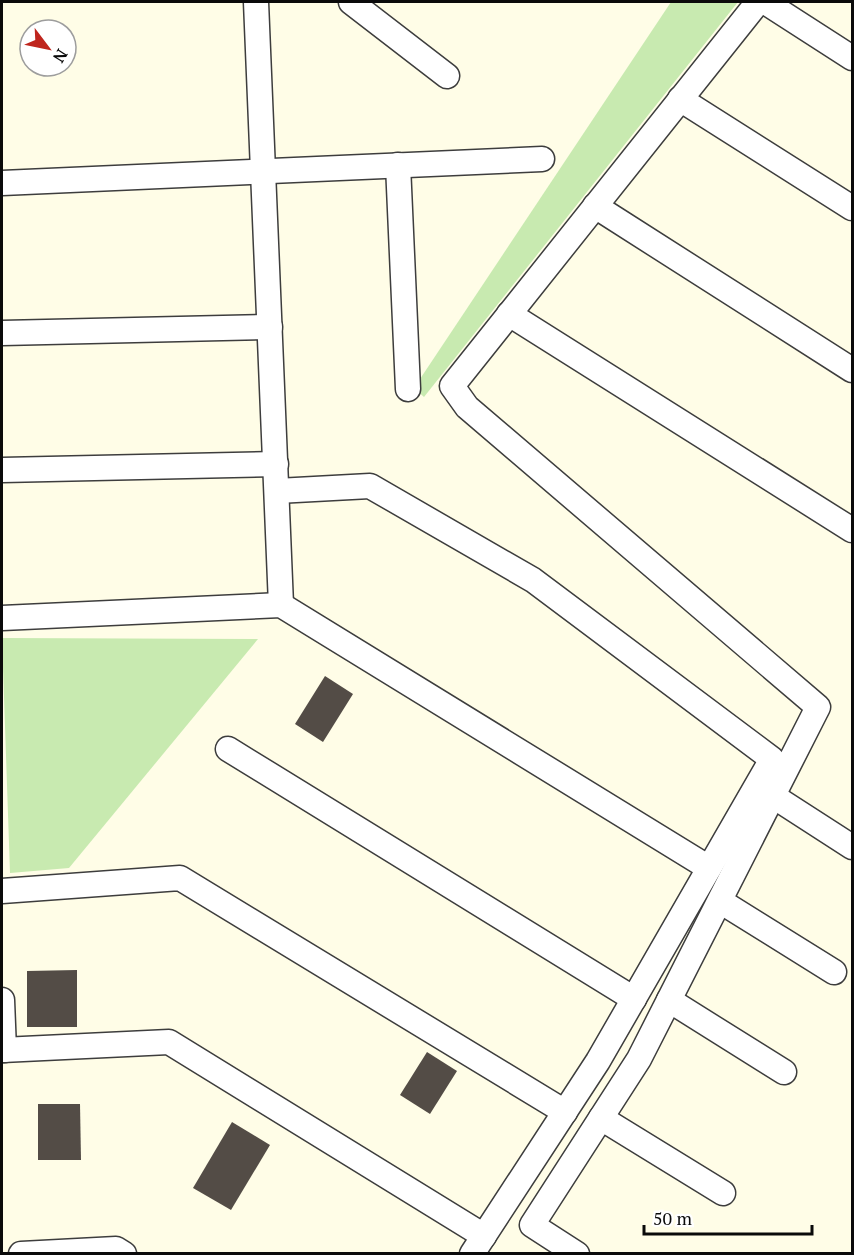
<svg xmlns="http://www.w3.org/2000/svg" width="854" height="1255" font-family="'PT Serif',serif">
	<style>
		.green { fill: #c8eab0 }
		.building { fill: #534c46 }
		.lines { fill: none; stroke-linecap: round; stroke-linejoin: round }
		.minor-casing { stroke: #3d3d3d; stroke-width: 27 }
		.minor { stroke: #fff; stroke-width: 24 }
	</style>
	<rect width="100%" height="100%" fill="#fffde7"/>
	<g class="green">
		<polygon points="671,2 738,2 424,397 414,388"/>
		<polygon points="2,638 258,639 69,868 10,873"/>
	</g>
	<g class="building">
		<polygon points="325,676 353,694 323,742 295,724"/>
		<polygon points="77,970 77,1027 27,1027 27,971"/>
		<polygon points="427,1052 457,1071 430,1114 400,1095"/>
		<polygon points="38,1104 80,1104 81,1160 38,1160"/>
		<polygon points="232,1122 270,1145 231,1210 193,1188"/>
	</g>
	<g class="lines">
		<defs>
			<g id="minor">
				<polyline points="256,2 281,605"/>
				<polyline points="351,2 447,76"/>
				<polyline points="765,2 852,58"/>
				<polyline points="680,99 852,208"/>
				<polyline points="398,165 408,389"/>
				<polyline points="2,183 542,159"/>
				<polyline points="595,206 852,370"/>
				<polyline points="509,314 852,530"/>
				<polyline points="2,333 270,327"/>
				<polyline points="2,470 276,464"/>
				<polyline points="277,491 370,486 533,580 772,759 598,1061 472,1254"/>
				<polyline points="2,618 281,605 709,868"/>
				<polyline points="228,749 634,999"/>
				<polyline points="773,796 852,847"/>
				<polyline points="2,891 180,878 565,1112"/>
				<polyline points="720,901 834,972"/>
				<polyline points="2,1000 4,1050"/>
				<polyline points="669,1000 784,1072"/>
				<polyline points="2,1050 169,1042 484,1236"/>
				<polyline points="601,1118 723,1193"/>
				<polyline points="21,1254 116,1249 124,1254"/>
				<polyline points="577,1254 532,1225 639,1059 818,707 467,407 452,386 758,2"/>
			</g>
		</defs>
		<use href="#minor" class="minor-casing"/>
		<use href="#minor" class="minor"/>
	</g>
	<rect width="854" height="1255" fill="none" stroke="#0a0a0a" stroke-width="6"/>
	<g transform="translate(48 48) rotate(122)"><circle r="28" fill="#ffffff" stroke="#9d9d9d" stroke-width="1.5"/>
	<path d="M0-4.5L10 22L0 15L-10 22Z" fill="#bf251d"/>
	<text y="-9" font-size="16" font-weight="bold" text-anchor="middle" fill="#0a0a0a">N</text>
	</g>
	<path d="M644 1225v9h168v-9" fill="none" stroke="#0a0a0a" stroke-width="3"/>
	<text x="653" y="1225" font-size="18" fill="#0a0a0a" stroke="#ffffff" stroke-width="4.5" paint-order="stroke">50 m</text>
</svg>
